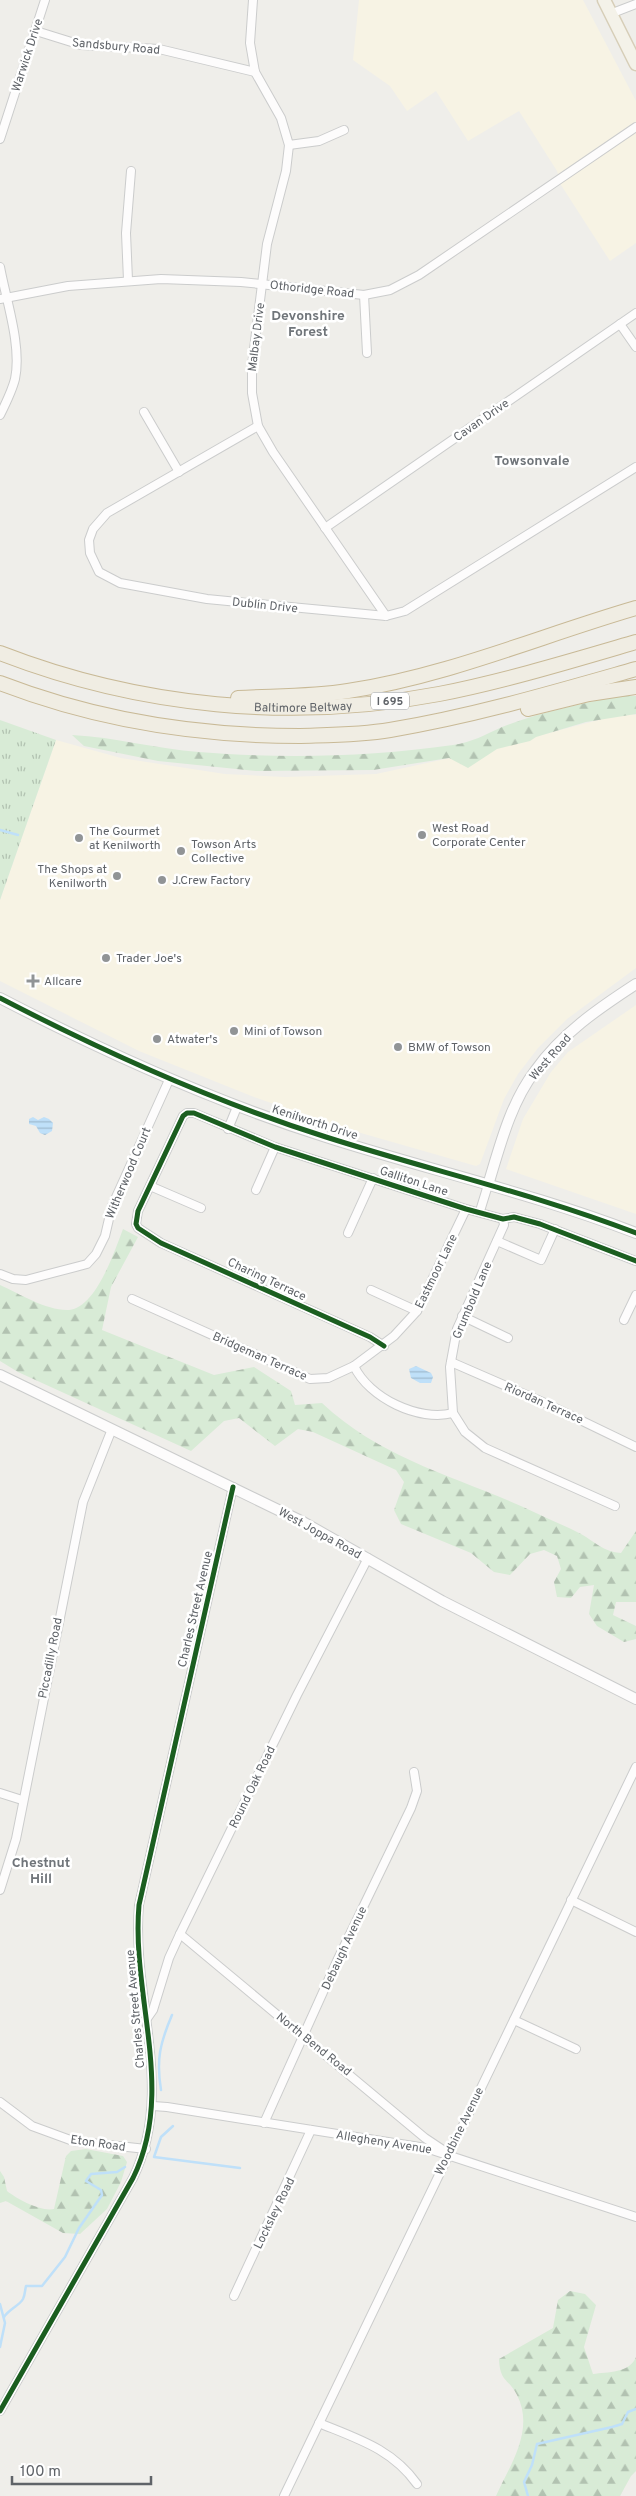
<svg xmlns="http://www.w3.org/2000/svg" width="636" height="2496" font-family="Overpass,sans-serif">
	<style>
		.commercial { fill: #f7f3e4 }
		.forest { fill: url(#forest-firs) }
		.park { fill: url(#park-tufts) }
		.water { fill: url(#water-rules) }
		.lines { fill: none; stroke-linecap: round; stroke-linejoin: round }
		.stream { stroke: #bfe0f9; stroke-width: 2.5 }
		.minor-casing { stroke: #cbcccc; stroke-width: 10 }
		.tertiary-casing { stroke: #cbcccc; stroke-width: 12 }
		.primary-casing { stroke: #d7ceb8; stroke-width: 15 }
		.motorway-casing { stroke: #c8b996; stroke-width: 16 }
		.minor { stroke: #fdfcfc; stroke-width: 8 }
		.tertiary { stroke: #fdfcfc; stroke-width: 10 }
		.primary { stroke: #f4f2e9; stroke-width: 12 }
		.motorway { stroke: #f0ede3; stroke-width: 14 }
		.cycleway-casing { stroke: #fff; stroke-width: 8 }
		.cycleway { stroke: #1b5e20; stroke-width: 5 }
		.poi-dot { fill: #919496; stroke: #fff; stroke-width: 2 }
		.labels { text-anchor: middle; stroke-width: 5; stroke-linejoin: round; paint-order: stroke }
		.shield { fill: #fff; stroke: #8f9295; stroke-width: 1 }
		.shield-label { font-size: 11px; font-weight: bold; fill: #5f6368 }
		.street-label { font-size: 12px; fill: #5f6368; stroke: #fff }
		.poi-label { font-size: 12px; fill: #5f6368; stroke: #fff; text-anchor: start }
		.neighbourhood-label { font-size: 14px; font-weight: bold; fill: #70757a; stroke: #fff }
	</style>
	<defs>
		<pattern id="forest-firs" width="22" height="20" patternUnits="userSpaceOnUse" patternTransform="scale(1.25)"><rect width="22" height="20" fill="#d8ebd6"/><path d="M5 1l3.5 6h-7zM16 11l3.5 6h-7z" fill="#b2c2b1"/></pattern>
		<pattern id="park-tufts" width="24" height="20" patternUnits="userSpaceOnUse" patternTransform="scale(1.25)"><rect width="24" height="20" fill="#d8ebd6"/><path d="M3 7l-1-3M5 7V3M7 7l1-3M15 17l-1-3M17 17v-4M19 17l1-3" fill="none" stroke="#b2c2b1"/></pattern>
		<pattern id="water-rules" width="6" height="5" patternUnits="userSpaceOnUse" patternTransform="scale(1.25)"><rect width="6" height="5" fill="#bfe0f9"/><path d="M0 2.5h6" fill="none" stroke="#9eb9cd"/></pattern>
	</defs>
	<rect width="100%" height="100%" fill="#efeeea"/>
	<g class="commercial">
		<polygon points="359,0 583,0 636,101 636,243 610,261 561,185 557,171 519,111 468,141 436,91 407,111 390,86 353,60"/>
		<polygon points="625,713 636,715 636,968 567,1019 538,1048 518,1074 504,1099 480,1164 476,1166 340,1127 254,1097 139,1051 0,981 0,900 56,740 121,758 225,774 285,777 376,774 473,753"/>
		<polygon points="636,1005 636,1214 506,1169 523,1119 551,1072 568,1052"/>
	</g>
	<g class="forest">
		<path d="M615 696H636V714L586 722 536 737 530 741 497 749 468 768 449 758 373 770 256 771 158 761 84 746 72 735C115 737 156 749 199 752 282 759 370 757 453 745 473 742 484 735 502 727 537 713 579 705 615 696Z"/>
		<path d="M123 1229 138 1237 111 1287 102 1330 214 1375 254 1367 291 1391 295 1405 322 1403C385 1462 461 1477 536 1513 550 1520 566 1526 581 1534 595 1542 604 1552 621 1553L636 1531V1602H616L613 1615 636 1626V1639L624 1642 597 1626 589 1614 594 1585 580 1587 571 1598 557 1597 554 1582 561 1569 557 1556 544 1550 530 1554 510 1575 494 1572 471 1553 401 1524 394 1510 404 1482 396 1470 313 1432 298 1429 275 1446 239 1418 224 1421 191 1451 18 1372 0 1361V1285C20 1294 47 1311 69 1310 96 1308 115 1250 123 1229Z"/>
		<path d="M86 2149 123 2156 127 2162 121 2182 107 2209 80 2234 63 2233 6 2201 0 2203V2171L4 2177 7 2191C17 2199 41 2212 54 2209L66 2156 71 2151Z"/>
		<path d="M570 2291 585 2294 596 2305 584 2347 593 2374C607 2372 630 2373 636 2357V2471L631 2476 620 2496H496C510 2465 535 2430 517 2395 508 2378 500 2382 499 2359L553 2328 558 2300Z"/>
	</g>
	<polygon class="park" points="0,720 56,740 0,900"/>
	<g class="water">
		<polygon points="33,1117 38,1120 44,1117 49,1119 53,1123 52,1131 45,1135 40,1133 36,1126 29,1124 29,1119"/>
		<polygon points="416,1366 431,1373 433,1377 431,1383 420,1383 411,1378 409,1369"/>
	</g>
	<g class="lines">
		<g class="stream">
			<polyline points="0,830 18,835"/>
			<path d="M161 2090C156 2060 160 2043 172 2015"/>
			<polyline points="173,2126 161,2137 154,2157 240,2168"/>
			<polyline points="0,2304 5,2323 0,2347"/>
			<path d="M4 2317C9 2309 19 2306 23 2299 25 2295 25 2290 26 2286H42L65 2257 79 2228 102 2195 101 2190 86 2181 91 2174 117 2172 125 2167"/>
			<polyline points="528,2496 524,2482 532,2465 537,2444 612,2427 622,2424 628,2412 636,2409"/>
		</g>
		<defs>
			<g id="minor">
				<polyline points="253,0 250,43 255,72 281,118 289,145 286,171 267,244 252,365 252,393 258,426 273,452 386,616"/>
				<polyline points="610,14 636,4"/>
				<polyline points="36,31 81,45 159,49 255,72"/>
				<polyline points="0,139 45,0"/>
				<polyline points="289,145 319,141 344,130"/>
				<path d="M0 267C6 300 22 346 15 379 12 391 6 403 0 415"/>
				<polyline points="128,280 126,233 131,171"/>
				<polyline points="364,295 367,353"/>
				<polyline points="0,299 68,286 161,279 241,282 364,295 390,290 419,275 636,127"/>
				<polyline points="620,324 636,347"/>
				<polyline points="144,412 179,472"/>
				<polyline points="258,426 107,513 93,529 89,540 90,553 99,572 120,583 207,599 386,616 405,611 636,467"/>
				<polyline points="325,528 636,313"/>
				<polyline points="228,1129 237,1107"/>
				<polyline points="150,1186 201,1208"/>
				<polyline points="256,1190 275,1147"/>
				<polyline points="480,1211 488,1185"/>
				<polyline points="503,1219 504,1225 457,1329 450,1367 453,1413 465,1432 485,1448 615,1506"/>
				<polyline points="348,1233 373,1178"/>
				<polyline points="497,1241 541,1260 555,1229"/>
				<polyline points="0,1274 13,1279 26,1280 87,1264 96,1254 105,1236 112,1206 169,1080"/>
				<polyline points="371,1290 417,1311"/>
				<path d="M132 1299 310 1379 328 1378 354 1366C369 1398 419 1422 453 1413"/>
				<polyline points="462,1316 508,1338"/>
				<polyline points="624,1320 636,1295"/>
				<polyline points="384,1346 370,1337 161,1243 138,1228 136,1224 138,1211 183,1116 187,1113 194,1113 275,1147 466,1209 503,1219 514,1217 540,1224 636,1261"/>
				<polyline points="451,1362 545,1403 636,1447"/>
				<polyline points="354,1366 394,1336 417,1311 466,1209"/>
				<polyline points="0,1793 22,1800"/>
				<polyline points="0,1890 16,1839 83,1502 112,1429"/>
				<polyline points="571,1900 636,1932"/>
				<polyline points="180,1934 425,2138 443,2150"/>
				<polyline points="146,2020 153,2010 169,1958 180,1934 297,1695 368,1558"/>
				<polyline points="514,2020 576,2049"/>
				<polyline points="0,2102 32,2126 73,2141 146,2149"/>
				<polyline points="153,2106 167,2107 426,2148 636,2217"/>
				<polyline points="264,2123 337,1961 411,1808 417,1791 414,1772"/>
				<polyline points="234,2296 311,2130"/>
				<path d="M0 2411 133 2178C176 2091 131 1997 139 1905L233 1487"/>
				<path d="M319 2423C358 2439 392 2449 417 2484"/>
				<polyline points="284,2496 636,1767"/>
			</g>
			<g id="tertiary">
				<path d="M0 998C106 1053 212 1101 326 1137 429 1170 535 1194 636 1233"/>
				<path d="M488 1185C500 1146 510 1104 535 1071 561 1034 599 1008 636 984"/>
				<polyline points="0,1375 303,1522 442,1601 636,1699"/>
			</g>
			<polyline id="primary" points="604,0 636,64"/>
			<g id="motorway">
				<path id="s1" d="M0 653C139 707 292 722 439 694 505 681 571 661 636 642"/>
				<path d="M0 683C96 720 198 736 300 736 330 735 361 735 390 730 474 716 555 692 636 669"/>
				<path d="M238 698C274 696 311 697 348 691 447 676 540 636 636 608"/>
				<polyline points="528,709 589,694 636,687"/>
			</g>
		</defs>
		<use href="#minor" class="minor-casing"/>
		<use href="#tertiary" class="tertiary-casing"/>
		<use href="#primary" class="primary-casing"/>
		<use href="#motorway" class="motorway-casing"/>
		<use href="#minor" class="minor"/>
		<use href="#tertiary" class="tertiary"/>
		<use href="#primary" class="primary"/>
		<use href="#motorway" class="motorway"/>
		<defs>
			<g id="cycleway">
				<path d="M0 998C106 1053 212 1101 326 1137 429 1170 535 1194 636 1233"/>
				<polyline points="384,1346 370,1337 161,1243 138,1228 136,1224 138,1211 183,1116 187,1113 194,1113 275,1147 466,1209 503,1219 514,1217 540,1224 636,1261"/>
				<path d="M0 2411 133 2178C176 2091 131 1997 139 1905L233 1487"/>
			</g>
		</defs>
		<use href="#cycleway" class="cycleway-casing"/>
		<use href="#cycleway" class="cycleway"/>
	</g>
	<g class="poi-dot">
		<circle cx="422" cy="835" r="5"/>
		<circle cx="79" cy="838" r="5"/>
		<circle cx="181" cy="851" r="5"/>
		<circle cx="117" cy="876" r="5"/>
		<circle cx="162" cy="880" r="5"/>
		<circle cx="106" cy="958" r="5"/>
		<path d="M30.5 973.5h5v5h5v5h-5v5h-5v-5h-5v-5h5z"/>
		<circle cx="234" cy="1031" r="5"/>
		<circle cx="157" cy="1039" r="5"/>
		<circle cx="398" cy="1047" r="5"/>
	</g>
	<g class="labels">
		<rect class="shield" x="371" y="692.5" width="38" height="17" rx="4"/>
		<g class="shield-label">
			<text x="390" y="705">I 695</text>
		</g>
		<g class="street-label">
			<text transform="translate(116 46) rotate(5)" y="4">Sandsbury Road</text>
			<text transform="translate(27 55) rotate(-72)" y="4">Warwick Drive</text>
			<text transform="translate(312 289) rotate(6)" y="4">Othoridge Road</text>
			<text transform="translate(256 337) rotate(-83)" y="4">Malbay Drive</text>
			<text transform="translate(481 420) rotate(-35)" y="4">Cavan Drive</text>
			<text transform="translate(265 605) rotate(6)" y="4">Dublin Drive</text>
			<text dy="4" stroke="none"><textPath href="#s1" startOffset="310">Baltimore Beltway</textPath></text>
			<text transform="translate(550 1057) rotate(-49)" y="4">West Road</text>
			<text transform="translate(315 1122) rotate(18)" y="4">Kenilworth Drive</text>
			<text transform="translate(128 1173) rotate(-67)" y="4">Witherwood Court</text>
			<text transform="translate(414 1181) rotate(18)" y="4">Galliton Lane</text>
			<text transform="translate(436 1271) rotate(-64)" y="4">Eastmoor Lane</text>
			<text transform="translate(267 1279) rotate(25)" y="4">Charing Terrace</text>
			<text transform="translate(472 1300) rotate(-67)" y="4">Grumbold Lane</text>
			<text transform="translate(260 1356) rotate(24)" y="4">Bridgeman Terrace</text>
			<text transform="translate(544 1403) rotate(24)" y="4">Riordan Terrace</text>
			<text transform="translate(320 1533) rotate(29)" y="4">West Joppa Road</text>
			<text transform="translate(195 1609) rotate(-77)" y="4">Charles Street Avenue</text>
			<text transform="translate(50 1658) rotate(-79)" y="4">Piccadilly Road</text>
			<text transform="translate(252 1787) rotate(-64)" y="4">Round Oak Road</text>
			<text transform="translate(344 1948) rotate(-65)" y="4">Debaugh Avenue</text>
			<text transform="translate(135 2009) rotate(-95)" y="4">Charles Street Avenue</text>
			<text transform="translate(314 2044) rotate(39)" y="4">North Bend Road</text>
			<text transform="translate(459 2131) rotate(-64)" y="4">Woodbine Avenue</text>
			<text transform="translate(384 2142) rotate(9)" y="4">Allegheny Avenue</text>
			<text transform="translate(98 2143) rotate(8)" y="4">Eton Road</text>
			<text transform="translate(274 2213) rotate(-64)" y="4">Locksley Road</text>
		</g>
		<g class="poi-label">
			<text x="432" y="832">West Road<tspan x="432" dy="14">Corporate Center</tspan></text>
			<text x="89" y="835">The Gourmet<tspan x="89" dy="14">at Kenilworth</tspan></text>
			<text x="191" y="848">Towson Arts<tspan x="191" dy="14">Collective</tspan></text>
			<text x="107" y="873" text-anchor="end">The Shops at<tspan x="107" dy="14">Kenilworth</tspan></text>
			<text x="172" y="884">J.Crew Factory</text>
			<text x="116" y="962">Trader Joe's</text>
			<text x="44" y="985">Allcare</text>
			<text x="244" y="1035">Mini of Towson</text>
			<text x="167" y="1043">Atwater's</text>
			<text x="408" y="1051">BMW of Towson</text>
		</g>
		<g class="neighbourhood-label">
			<text x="308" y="320">Devonshire<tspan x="308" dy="16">Forest</tspan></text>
			<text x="532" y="465">Towsonvale</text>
			<text x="41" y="1867">Chestnut<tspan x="41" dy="16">Hill</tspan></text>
		</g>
	</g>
	<path d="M12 2476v8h139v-8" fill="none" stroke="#5f6368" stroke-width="2.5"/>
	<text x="20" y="2476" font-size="15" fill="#5f6368" stroke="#ffffff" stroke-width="4" paint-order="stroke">100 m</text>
</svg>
